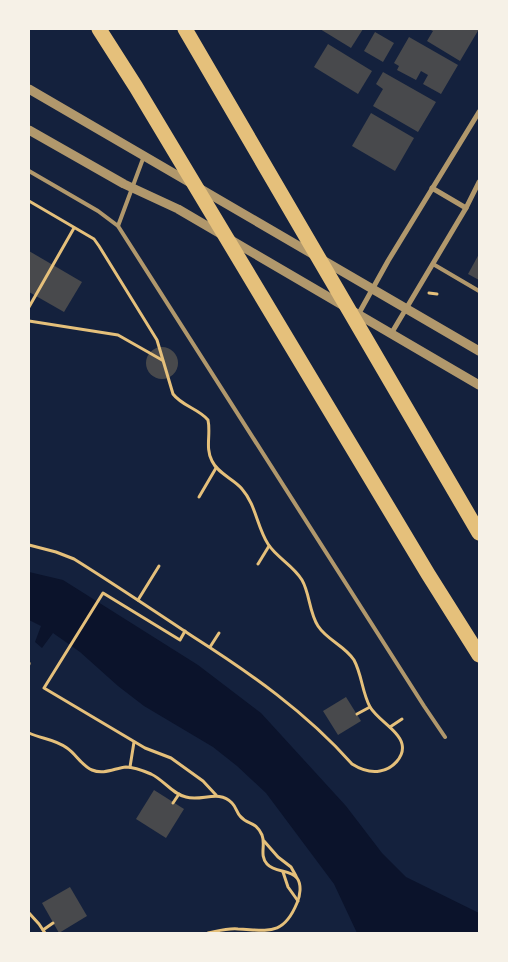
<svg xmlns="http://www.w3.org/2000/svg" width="508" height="962" font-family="Manrope,sans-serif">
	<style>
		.water { fill: #0b132b }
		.building { fill: #48494c }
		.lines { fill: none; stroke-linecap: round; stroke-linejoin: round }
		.path { stroke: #e5c07b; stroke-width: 3 }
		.service { stroke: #b1986c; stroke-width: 4 }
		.minor { stroke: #b1986c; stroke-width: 5 }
		.tertiary { stroke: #b1986c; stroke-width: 9 }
		.motorway { stroke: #e5c07b; stroke-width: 15 }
	</style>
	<rect width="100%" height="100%" fill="#14213d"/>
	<polygon class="water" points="29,572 63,580 198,665 261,713 346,806 382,853 406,877 479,913 479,933 357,933 334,884 266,793 237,766 213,747 144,706 118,686 80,652 53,633 42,648 35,642 41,626 29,620"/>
	<g class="building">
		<polygon points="320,29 363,29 351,48"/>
		<polygon points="429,29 479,29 460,61 427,41 433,31"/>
		<polygon points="375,32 394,43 383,62 364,51"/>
		<polygon points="409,37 458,65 441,94 423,84 428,75 421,71 416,80 397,70 399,66 394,63"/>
		<polygon points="328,44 372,71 358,94 314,67"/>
		<polygon points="383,72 436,102 418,132 373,106 383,89 376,84"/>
		<polygon points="371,113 414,138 395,171 352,146"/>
		<polygon points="29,251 82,282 64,312 29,292"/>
		<polygon points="479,254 479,280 468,274"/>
		<circle cx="162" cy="363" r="16"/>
		<polygon points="346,697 361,721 338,735 323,711"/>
		<polygon points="154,790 184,809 166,838 136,819"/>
		<polygon points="70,887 87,916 59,933 42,903"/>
	</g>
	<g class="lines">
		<g class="path">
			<path d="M29 201 94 239 99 246 157 340 173 394C182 406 199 409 208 420 211 434 205 448 212 461 218 474 234 479 242 489 256 505 257 527 268 544 277 558 293 565 302 580 310 594 309 612 318 626 327 640 345 646 354 660 362 675 362 692 370 707 378 720 399 731 402 744 405 757 392 769 380 771 370 773 360 769 352 764 306 712 250 673 192 636 153 610 114 584 74 559L56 552 29 545"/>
			<polyline points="429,293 437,294"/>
			<polyline points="29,307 74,228"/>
			<polyline points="29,321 118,335 162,360"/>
			<polyline points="199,497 216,468"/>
			<polyline points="258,564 269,546"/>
			<polyline points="138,600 159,566"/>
			<polyline points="185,631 180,640 103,593 44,688 145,748 171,758 203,781 216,795"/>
			<polyline points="210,647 219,633"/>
			<polyline points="29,664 29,663"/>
			<polyline points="357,714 370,707"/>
			<polyline points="390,727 402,719"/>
			<path d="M29 733C42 739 55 739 67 748 76 754 82 766 92 770 104 775 115 768 126 767 134 767 144 771 151 774 164 780 172 794 186 797 201 802 219 789 232 803 236 807 237 813 240 816 248 826 255 820 262 835 266 845 259 855 267 864 275 873 290 869 297 878 302 885 300 896 297 903 283 937 267 930 238 929 228 928 218 931 208 933"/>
			<polyline points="130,767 134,742"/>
			<polyline points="173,803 179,794"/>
			<polyline points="264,841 278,857 291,867 296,876"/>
			<polyline points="283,872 288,887 298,901"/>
			<polyline points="29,913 39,924 45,933"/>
			<polyline points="43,930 53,923"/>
		</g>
		<g class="service">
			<polyline points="29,171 98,211 118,226 424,706 445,737"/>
			<polyline points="118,226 144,156"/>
			<polyline points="433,264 479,291"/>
		</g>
		<g class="minor">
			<polyline points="432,188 466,208"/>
			<polyline points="358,315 388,261 479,112"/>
			<polyline points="391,334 466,208 479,182"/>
		</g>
		<g class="tertiary">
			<polyline points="29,89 479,351"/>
			<polyline points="29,130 124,184 178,209 479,385"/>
		</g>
		<g class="motorway">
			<polyline points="99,29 136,87 428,574 479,655"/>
			<polyline points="185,29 479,533"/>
		</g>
	</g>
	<rect width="508" height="962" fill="none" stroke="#f6f1e7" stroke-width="60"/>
</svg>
